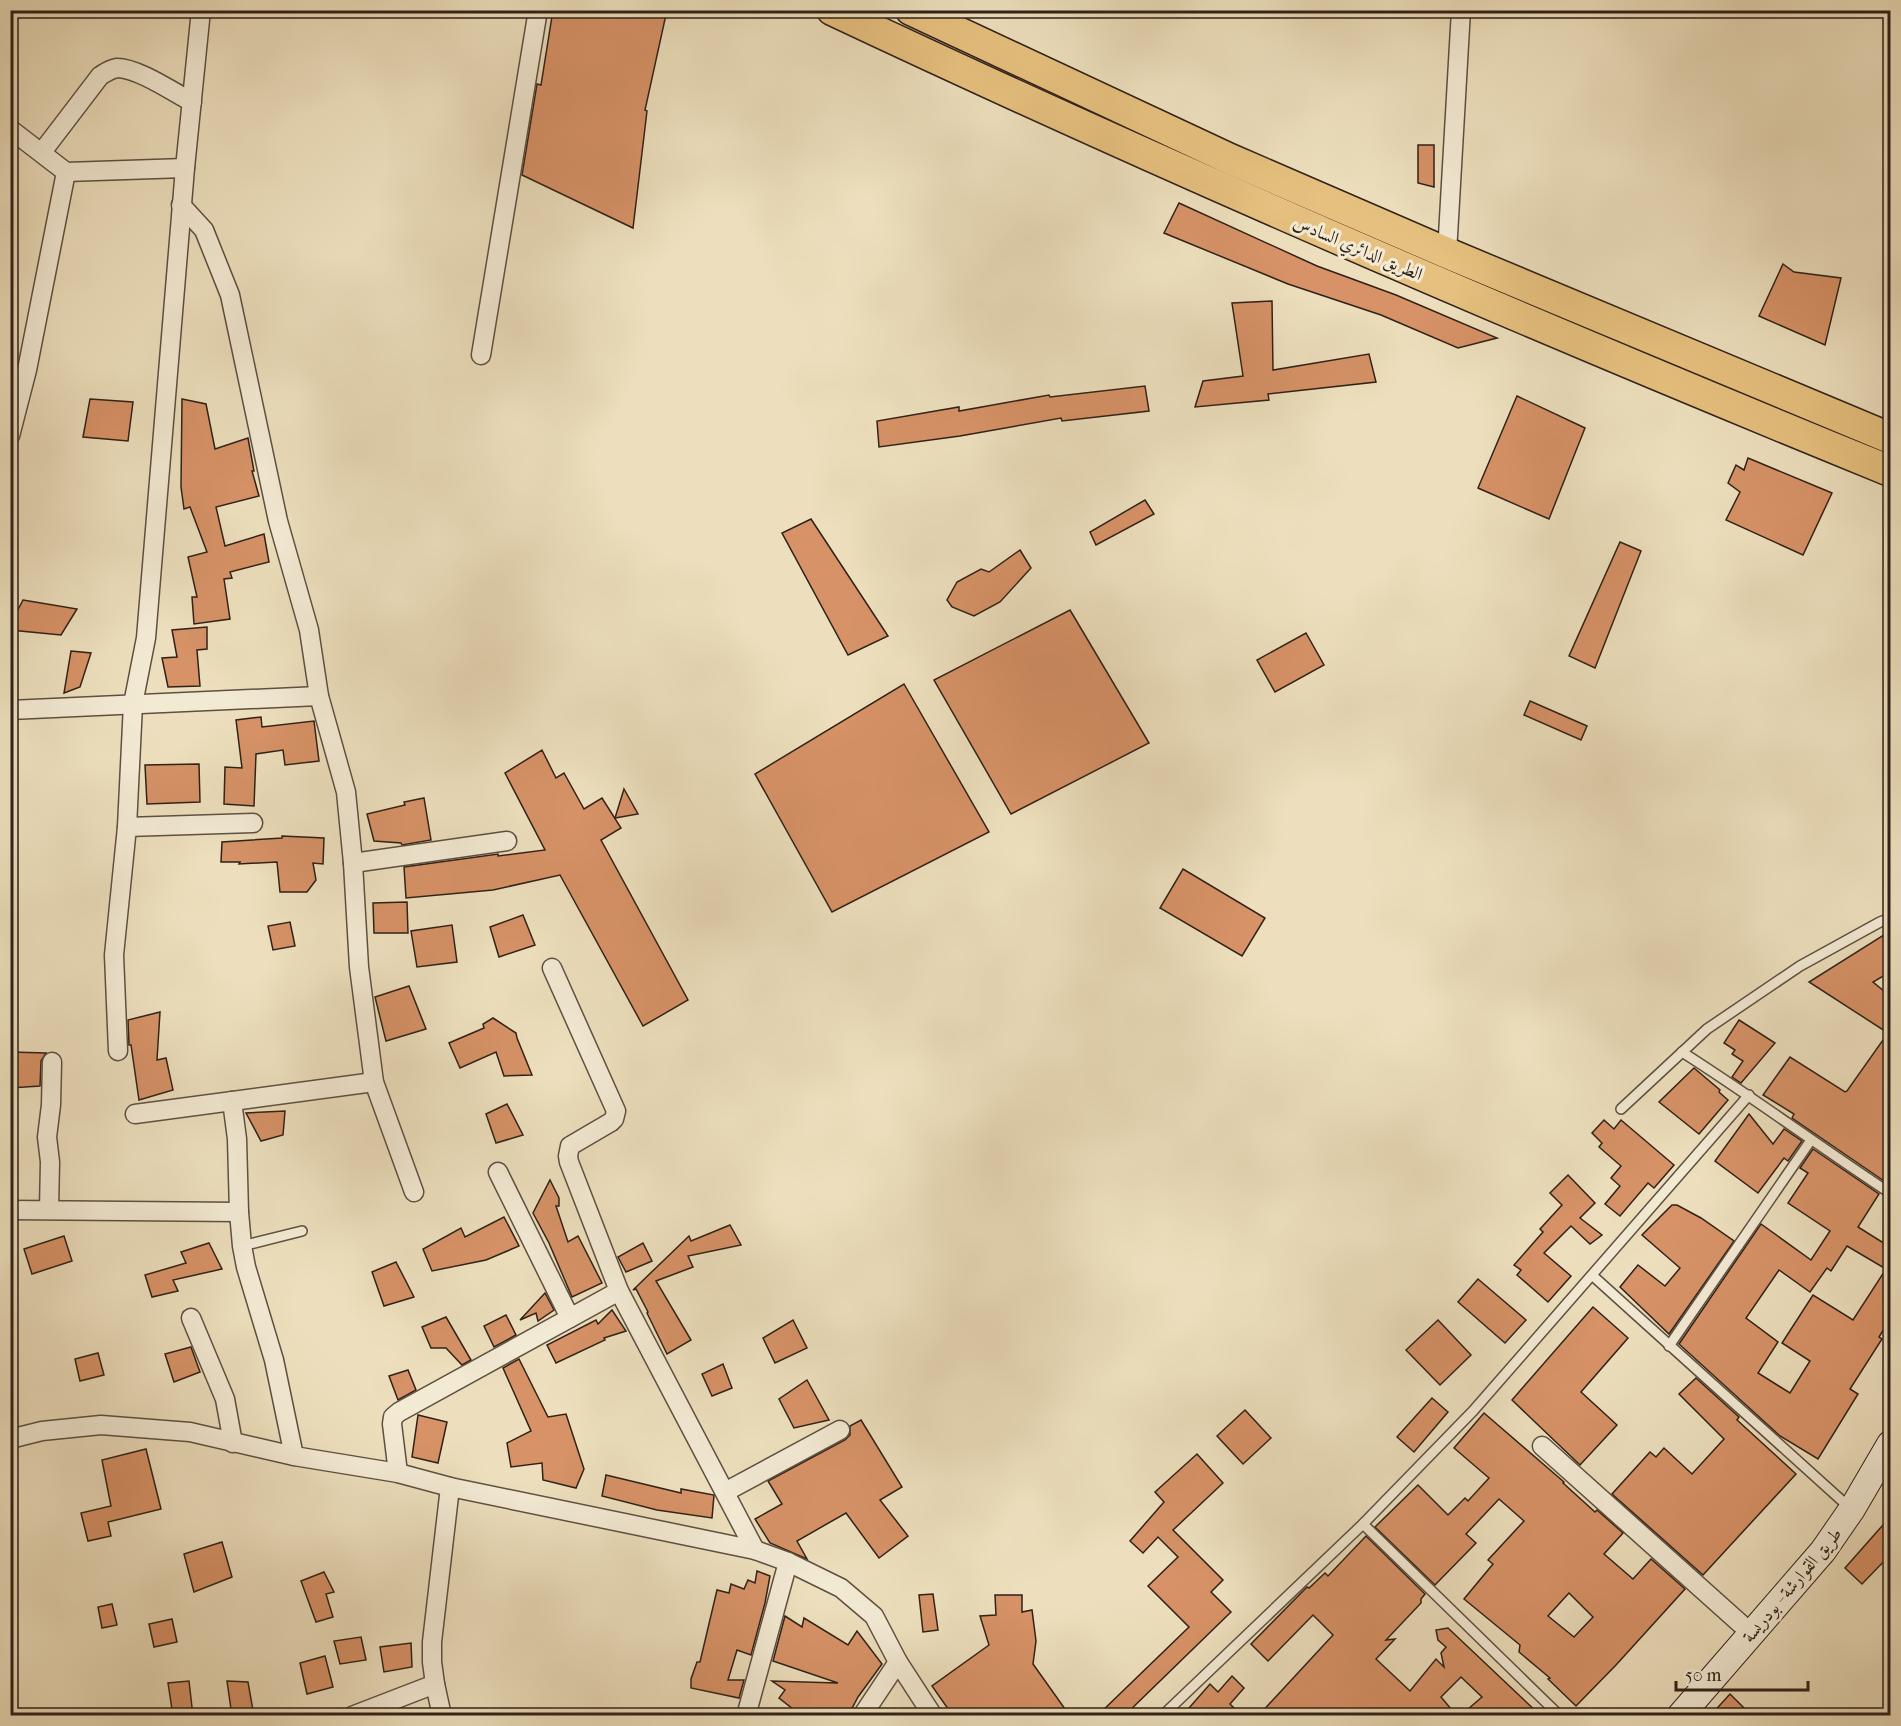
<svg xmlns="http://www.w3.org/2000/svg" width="1901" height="1726" font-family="'IM FELL French Canon',Amiri,serif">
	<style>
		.building { fill: #d79267; stroke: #2f2118; stroke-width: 1.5; fill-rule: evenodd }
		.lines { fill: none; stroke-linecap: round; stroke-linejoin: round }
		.service-casing { stroke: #5e5041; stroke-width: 12 }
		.minor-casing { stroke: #5e5041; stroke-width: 21 }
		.secondary-casing { stroke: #2f2118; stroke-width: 28 }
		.trunk-casing { stroke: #2f2118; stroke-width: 33 }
		.service { stroke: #f3ead4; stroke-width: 9 }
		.minor { stroke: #f3ead4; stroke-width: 18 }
		.secondary { stroke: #f3ead4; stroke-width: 26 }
		.trunk { stroke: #e6c07e; stroke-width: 30 }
		.labels { text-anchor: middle; stroke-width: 6; stroke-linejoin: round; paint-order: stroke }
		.street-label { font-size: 18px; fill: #2f2118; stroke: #f3ead4 }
	</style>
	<rect width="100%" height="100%" fill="#eddfbd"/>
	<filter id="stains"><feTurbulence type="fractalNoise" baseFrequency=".00333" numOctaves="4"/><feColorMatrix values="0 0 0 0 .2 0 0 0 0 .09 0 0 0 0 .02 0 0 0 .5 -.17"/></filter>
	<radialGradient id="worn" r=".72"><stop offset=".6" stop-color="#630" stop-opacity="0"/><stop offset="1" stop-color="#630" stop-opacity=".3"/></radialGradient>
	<g class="building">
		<polygon points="553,10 667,10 645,110 647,111 633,228 522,175 537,84 541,85"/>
		<polygon points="1418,145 1434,145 1434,187 1418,183"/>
		<polygon points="1179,203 1317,266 1396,295 1497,338 1458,348 1381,315 1288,284 1164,233"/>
		<polygon points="1783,264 1794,272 1841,278 1825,345 1759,316"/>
		<polygon points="1272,301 1273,370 1369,354 1376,382 1268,394 1269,400 1195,407 1203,381 1243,376 1232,303"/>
		<polygon points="1145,386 1149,411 1062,421 1061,418 960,436 879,447 877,421 959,407 959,411 1049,395 1050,397"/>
		<polygon points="1517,396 1585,428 1549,519 1478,488"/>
		<polygon points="90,399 133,402 128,441 83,437"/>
		<polygon points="182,399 206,404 215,449 248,438 254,471 252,471 259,496 216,507 225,546 264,534 269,562 230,572 232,578 224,579 230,619 194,624 192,597 197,597 188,557 207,552 190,507 184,509 181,487"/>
		<polygon points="1748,458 1832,493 1803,555 1726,520 1740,492 1728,483 1736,465 1744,470"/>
		<polygon points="1145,500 1154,514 1096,545 1090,532"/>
		<polygon points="811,519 888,636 848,655 782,533"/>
		<polygon points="1620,542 1641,551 1595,668 1569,656"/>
		<polygon points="1020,550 1031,568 1000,602 974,616 952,607 947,600 957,582 981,569 989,572"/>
		<polygon points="23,600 77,609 61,635 10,630 10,625"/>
		<polygon points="1070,610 1149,743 1011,814 934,680"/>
		<polygon points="207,627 207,649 197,650 200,686 168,687 162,658 177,657 172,630"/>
		<polygon points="1306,633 1324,665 1275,692 1257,660"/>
		<polygon points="71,651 91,653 80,687 64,693"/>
		<polygon points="904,684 989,832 832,912 755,774"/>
		<polygon points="1530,701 1587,726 1581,740 1524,715"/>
		<polygon points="261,717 262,727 314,721 319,761 285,765 283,750 256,754 254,806 224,804 225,767 242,768 236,720"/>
		<polygon points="542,750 556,778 564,773 584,809 602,798 621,828 601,840 688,1000 643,1026 560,875 493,890 406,898 404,867 498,854 498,856 545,850 505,773"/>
		<polygon points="199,764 200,802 147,804 145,765"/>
		<polygon points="624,789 638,814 615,818"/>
		<polygon points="424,798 431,840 402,845 401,843 374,841 367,814 405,805 404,802"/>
		<polygon points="282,836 324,838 323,864 313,863 316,880 307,892 280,892 277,862 239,864 240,862 221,862 222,842 282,838"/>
		<polygon points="1183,869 1265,918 1242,956 1160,908"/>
		<polygon points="407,902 408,933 374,933 373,903"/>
		<polygon points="523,915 535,945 499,957 490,927"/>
		<polygon points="290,922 295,946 273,950 268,926"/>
		<polygon points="452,925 457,962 417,967 411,931"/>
		<polygon points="1890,931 1890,972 1873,982 1890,996 1890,1177 1887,1183 1792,1118 1794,1114 1763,1095 1790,1057 1845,1092 1847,1091 1888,1033 1809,982"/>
		<polygon points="409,986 426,1029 386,1041 375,997"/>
		<polygon points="160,1012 157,1060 166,1058 173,1090 139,1100 131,1045 129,1045 128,1020"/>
		<polygon points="493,1018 516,1033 517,1038 532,1075 504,1076 496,1052 460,1068 449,1043 484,1028 483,1024"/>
		<polygon points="1739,1020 1775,1043 1741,1083 1732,1077 1743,1061 1732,1054 1735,1050 1724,1043"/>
		<polygon points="10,1052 46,1053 41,1061 40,1086 10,1088"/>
		<polygon points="1694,1068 1720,1090 1719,1092 1728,1100 1699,1134 1659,1102"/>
		<polygon points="507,1104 523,1135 496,1143 486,1114"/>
		<polygon points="285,1111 283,1135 261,1141 246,1113"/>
		<polygon points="1749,1114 1773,1144 1784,1129 1802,1141 1788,1161 1784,1158 1758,1193 1715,1161"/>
		<polygon points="1604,1120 1614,1129 1621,1120 1674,1165 1654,1188 1648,1183 1620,1216 1605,1204 1620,1186 1611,1178 1621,1166 1599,1147 1602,1143 1592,1133"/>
		<path d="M1813 1149 1879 1194 1858 1227 1890 1247V1319L1879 1337 1882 1339 1850 1389 1858 1394 1818 1459 1780 1436 1679 1344 1761 1224 1811 1260 1830 1231 1788 1203 1808 1173 1800 1168ZM1847 1246 1886 1269 1853 1320 1813 1295 1782 1343 1810 1361 1790 1393 1758 1373 1778 1342 1746 1318 1779 1270 1810 1292 1827 1268 1831 1271Z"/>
		<polygon points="1568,1175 1595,1203 1580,1218 1602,1235 1590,1244 1571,1226 1544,1253 1571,1276 1548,1302 1517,1275 1521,1270 1514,1265 1543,1232 1540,1229 1562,1205 1550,1193"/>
		<polygon points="550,1180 559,1198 559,1206 556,1206 568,1242 578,1236 602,1283 572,1297 549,1243 533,1213"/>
		<polygon points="1672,1205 1677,1205 1701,1218 1734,1241 1669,1334 1620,1287 1638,1265 1665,1286 1680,1268 1642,1235"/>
		<polygon points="504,1217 519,1246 486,1260 432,1271 423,1249 461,1228 465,1237"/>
		<polygon points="730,1225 741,1245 688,1256 693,1267 656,1281 691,1340 667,1354 647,1313 648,1312 636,1289 633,1290 689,1236 691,1241"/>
		<polygon points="64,1236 72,1261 32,1274 24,1249"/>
		<polygon points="209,1243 222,1269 173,1280 178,1291 152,1297 145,1275 186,1263 181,1252"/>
		<polygon points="643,1243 652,1261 626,1272 618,1257"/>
		<polygon points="396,1262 414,1297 384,1306 372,1272"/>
		<polygon points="1478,1279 1526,1320 1505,1343 1458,1302"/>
		<polygon points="545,1293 554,1310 538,1321 536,1313 520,1320"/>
		<polygon points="1593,1307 1628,1338 1581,1392 1617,1425 1580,1465 1512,1400"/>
		<polygon points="612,1310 626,1331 604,1338 605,1340 556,1363 547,1345 596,1320 598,1324"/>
		<polygon points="506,1315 516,1335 494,1347 484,1326"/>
		<polygon points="446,1317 471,1360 462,1365 446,1348 431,1348 422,1327"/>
		<polygon points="793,1320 807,1348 775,1363 763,1338"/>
		<polygon points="1438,1320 1471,1355 1440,1385 1406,1350"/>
		<polygon points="191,1347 200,1372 174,1382 165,1354"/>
		<polygon points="98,1353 104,1375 80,1381 75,1359"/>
		<polygon points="519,1359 548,1417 566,1414 584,1469 576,1488 543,1480 542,1463 511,1467 507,1443 531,1431 503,1368"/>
		<polygon points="723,1364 732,1388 712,1396 702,1374"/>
		<polygon points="408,1370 416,1390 398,1400 389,1376"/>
		<polygon points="1696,1378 1739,1417 1737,1420 1796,1474 1703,1575 1612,1494 1650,1452 1656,1457 1664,1448 1692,1474 1724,1439 1679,1394"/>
		<polygon points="807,1380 829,1420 794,1428 779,1399"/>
		<polygon points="1432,1398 1448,1412 1414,1452 1397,1437"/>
		<polygon points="1245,1410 1271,1438 1243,1464 1217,1436"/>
		<path d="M1484 1413 1564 1482 1563 1483 1595 1512 1597 1510 1623 1533 1604 1554 1633 1579 1651 1559 1685 1589 1616 1665 1576 1706 1548 1679 1550 1678 1519 1652 1520 1645 1464 1599 1493 1564 1488 1560 1524 1521 1499 1499 1466 1534 1476 1543 1435 1585 1375 1527 1418 1485 1448 1515 1465 1498 1468 1501 1489 1478 1454 1448ZM1569 1593 1593 1617 1574 1637 1548 1616Z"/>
		<polygon points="418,1415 447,1422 438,1463 412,1457"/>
		<polygon points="861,1420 902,1487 880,1500 908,1536 879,1558 846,1513 797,1541 807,1559 770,1543 755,1519 782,1504 768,1481 845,1440 850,1435 850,1426"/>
		<polygon points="146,1449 161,1509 108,1522 111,1536 88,1541 81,1513 111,1506 102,1460"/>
		<polygon points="1197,1454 1223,1483 1173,1530 1223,1580 1211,1592 1231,1612 1124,1716 1097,1716 1189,1627 1148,1586 1178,1557 1158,1537 1143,1553 1130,1541 1164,1502 1155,1492"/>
		<polygon points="606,1475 681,1493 681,1489 714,1495 712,1518 657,1510 602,1496"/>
		<polygon points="1890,1517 1890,1555 1862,1584 1845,1568"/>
		<polygon points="1366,1536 1425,1594 1421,1599 1421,1603 1386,1640 1395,1639 1376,1659 1410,1691 1436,1659 1444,1667 1441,1653 1446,1647 1438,1640 1436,1630 1448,1628 1541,1716 1460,1716 1482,1697 1461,1677 1441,1697 1457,1716 1258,1716 1333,1635 1313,1615 1268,1661 1251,1644 1307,1587 1309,1588 1325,1573 1328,1576"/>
		<polygon points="222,1542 232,1577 194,1592 184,1554"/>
		<polygon points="757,1571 770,1576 765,1603 751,1655 737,1650 728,1680 744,1680 739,1698 691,1688 691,1679 697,1662 700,1662 717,1590 729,1593 731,1584 744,1589 748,1580 755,1583"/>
		<polygon points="324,1572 334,1592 326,1594 333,1617 316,1622 301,1581"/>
		<polygon points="933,1594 938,1630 923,1632 919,1595"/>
		<polygon points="995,1595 1022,1595 1022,1612 1032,1610 1036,1641 1033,1664 1070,1716 953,1716 932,1686 989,1645 980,1616 996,1615"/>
		<polygon points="112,1604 117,1625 102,1628 98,1607"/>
		<polygon points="785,1616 802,1627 804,1618 848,1645 857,1631 882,1664 858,1697 848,1716 802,1716 779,1698 785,1690 772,1681 838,1683 773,1661"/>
		<polygon points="172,1619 177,1642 154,1647 149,1624"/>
		<polygon points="361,1637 366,1660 340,1664 334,1641"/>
		<polygon points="411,1643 412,1667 384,1672 380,1647"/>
		<polygon points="325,1656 333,1687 307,1694 300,1663"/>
		<polygon points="1232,1676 1244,1688 1230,1704 1242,1716 1182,1716 1210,1684 1218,1692"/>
		<polygon points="189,1681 193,1716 173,1716 168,1683"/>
		<polygon points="227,1681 248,1682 254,1716 232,1716"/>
		<polygon points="1730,1694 1752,1716 1710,1716"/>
	</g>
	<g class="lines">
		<defs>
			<g id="service">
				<path d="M1682 1052C1753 1097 1820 1147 1890 1193"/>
				<polyline points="1621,1109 1707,1029 1800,966 1880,922 1890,918"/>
				<polyline points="242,1246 302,1231"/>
				<polyline points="1593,1276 1850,1508"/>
				<polyline points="1669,1346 1811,1140"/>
				<polyline points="1363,1524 1560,1716"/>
				<polyline points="1162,1716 1363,1524 1473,1411 1749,1095"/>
			</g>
			<g id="minor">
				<polyline points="10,129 66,172 185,168"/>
				<path d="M42 152 100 76C105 73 110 69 117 68 138 68 173 92 192 102"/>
				<polyline points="181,205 204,230 230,295 278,521 309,630 319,696 346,792 353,863 359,967 374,1082 414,1192"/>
				<polyline points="1447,253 1461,10"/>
				<polyline points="481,355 538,10"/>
				<polyline points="10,436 27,370 66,172"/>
				<polyline points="10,710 319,696"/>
				<polyline points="127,827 253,823"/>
				<polyline points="353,863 507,841"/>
				<polyline points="552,968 616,1111 614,1119 611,1122 570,1146 568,1156 569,1162 619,1291 755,1550"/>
				<polyline points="118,1051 114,955 127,827 133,704 146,638 185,168 201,10"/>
				<polyline points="232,1101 237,1139 239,1212 242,1246 246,1267 274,1360 294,1456"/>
				<polyline points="135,1114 374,1082"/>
				<polyline points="498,1172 570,1318"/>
				<polyline points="49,1209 50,1162 47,1137 51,1105 52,1062"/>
				<polyline points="10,1210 239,1212"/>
				<polyline points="191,1318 225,1399 233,1443"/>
				<polyline points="10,1439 42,1431 101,1425 190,1432 294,1456 398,1473 450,1487 755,1550 788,1562 841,1588 874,1616 898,1662 933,1716"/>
				<polyline points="1542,1446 1752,1634"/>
				<polyline points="398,1473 392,1424 393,1417 399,1412 619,1291"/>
				<polyline points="725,1492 840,1430"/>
				<polyline points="435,1684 442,1716"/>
				<polyline points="352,1716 435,1684 432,1662 432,1642 450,1487"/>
				<polyline points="746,1716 788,1562"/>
				<polyline points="862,1716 898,1662"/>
			</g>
			<polyline id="secondary" points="1680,1716 1823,1551 1852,1509 1890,1444"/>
			<g id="trunk">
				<path d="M832 10C1180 174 1534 326 1890 471"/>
				<polyline points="911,10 1230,159 1447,253 1890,438"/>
			</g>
		</defs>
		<use href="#service" class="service-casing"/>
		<use href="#minor" class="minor-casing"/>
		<use href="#secondary" class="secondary-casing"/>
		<use href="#trunk" class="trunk-casing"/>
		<use href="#service" class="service"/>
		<use href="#minor" class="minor"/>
		<use href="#secondary" class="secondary"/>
		<use href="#trunk" class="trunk"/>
	</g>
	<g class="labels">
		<g class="street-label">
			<text transform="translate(1358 248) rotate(23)" y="6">الطريق الدائري السادس</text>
			<text transform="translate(1792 1585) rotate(-50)" y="6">طريق القوارشة - بودريسة</text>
		</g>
	</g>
	<rect width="1901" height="1726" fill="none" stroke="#eddfbd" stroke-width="36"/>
	<rect x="12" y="12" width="1877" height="1702" fill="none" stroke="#2f2118" stroke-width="3"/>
	<rect x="18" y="18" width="1865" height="1690" fill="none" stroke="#2f2118" stroke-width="1.5"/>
	<path d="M1676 1681v9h132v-9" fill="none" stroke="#2f2118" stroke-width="3"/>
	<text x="1685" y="1681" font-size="18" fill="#2f2118" stroke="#f3ead4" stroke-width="4.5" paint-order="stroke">50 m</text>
	<rect width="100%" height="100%" filter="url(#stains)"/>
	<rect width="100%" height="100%" fill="url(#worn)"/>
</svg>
